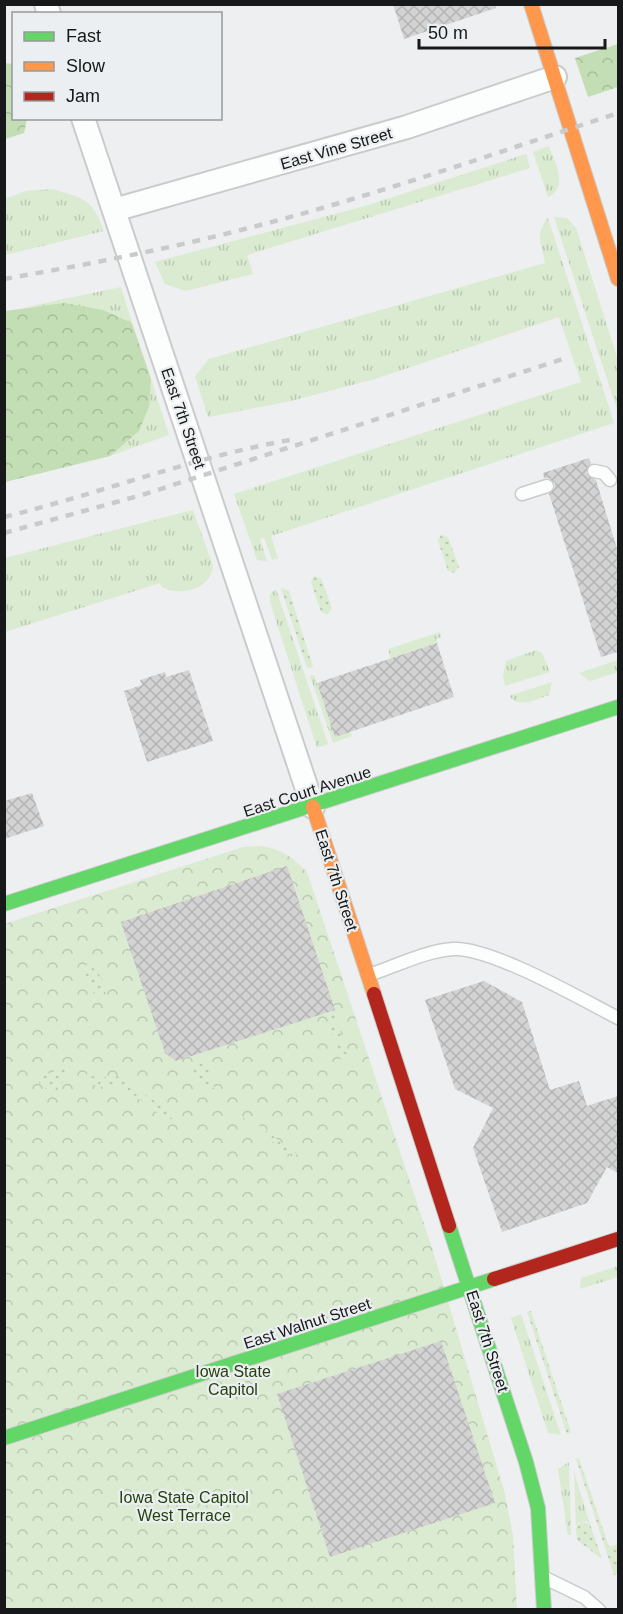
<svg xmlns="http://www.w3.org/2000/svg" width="623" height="1614" font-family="Arial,sans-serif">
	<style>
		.grass { fill: url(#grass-tufts) }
		.forest { fill: url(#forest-crowns) }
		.park { fill: url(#park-crowns) }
		.garden { fill: url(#garden-dots) }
		.building { fill: url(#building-cross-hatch) }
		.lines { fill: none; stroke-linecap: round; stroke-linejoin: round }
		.lane-casing { stroke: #cacccc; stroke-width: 15 }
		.street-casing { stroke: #cacccc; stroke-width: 26 }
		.fast-casing { stroke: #cacccc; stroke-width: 16 }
		.slow-casing { stroke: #cacccc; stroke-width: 16 }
		.jam-casing { stroke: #cacccc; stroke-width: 16 }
		.lane { stroke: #fcfdfd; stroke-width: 12 }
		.street { stroke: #fcfdfd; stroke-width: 22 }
		.fast { stroke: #63d668; stroke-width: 14 }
		.slow { stroke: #ff974d; stroke-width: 14 }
		.jam { stroke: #b3261e; stroke-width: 14 }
		.rail { stroke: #cacacb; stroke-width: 4.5; stroke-dasharray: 8 8; stroke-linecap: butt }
		.labels { text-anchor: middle; stroke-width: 4.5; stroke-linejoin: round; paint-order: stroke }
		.street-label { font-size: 16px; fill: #171819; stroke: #eceff1 }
		.park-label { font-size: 16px; fill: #24410b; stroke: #eceff1 }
	</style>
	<defs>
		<pattern id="grass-tufts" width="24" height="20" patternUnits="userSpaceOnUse" patternTransform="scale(1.5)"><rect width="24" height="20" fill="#daebd1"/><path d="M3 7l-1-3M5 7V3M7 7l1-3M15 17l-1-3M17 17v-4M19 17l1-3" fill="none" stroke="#bac9b3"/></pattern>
		<pattern id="forest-crowns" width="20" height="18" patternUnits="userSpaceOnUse" patternTransform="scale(1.5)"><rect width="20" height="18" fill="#c3ddb4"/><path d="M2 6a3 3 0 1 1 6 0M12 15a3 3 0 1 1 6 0" fill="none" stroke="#a7bd9a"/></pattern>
		<pattern id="park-crowns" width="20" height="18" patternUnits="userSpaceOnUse" patternTransform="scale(1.5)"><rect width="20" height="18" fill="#daebd1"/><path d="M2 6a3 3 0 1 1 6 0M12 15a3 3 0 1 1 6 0" fill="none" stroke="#bac9b3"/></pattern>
		<pattern id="garden-dots" width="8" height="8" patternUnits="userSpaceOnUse" patternTransform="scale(1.5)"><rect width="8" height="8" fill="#daebd1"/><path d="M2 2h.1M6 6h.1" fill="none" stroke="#bac9b3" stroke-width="1.8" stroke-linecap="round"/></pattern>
		<pattern id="building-cross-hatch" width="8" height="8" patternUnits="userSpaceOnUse" patternTransform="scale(1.5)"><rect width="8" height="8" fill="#d3d3d3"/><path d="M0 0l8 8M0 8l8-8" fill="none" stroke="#b4b4b5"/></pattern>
	</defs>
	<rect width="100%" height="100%" fill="#edeff0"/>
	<g class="grass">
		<path d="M549 146C555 163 569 187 548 197L533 152Z"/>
		<polygon points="526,154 530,168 247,255 253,274 186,291 165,284 155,262 365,206"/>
		<path d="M52 189C83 198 93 199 104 231L5 255V199L26 191Z"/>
		<polygon points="554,217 567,218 576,228 618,360 618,413"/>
		<path d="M548 218 614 423 271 536 278 558 272 560 264 538 260 539 267 561 257 560 234 494 581 382 559 317 375 379 291 401 208 417 195 376 209 359 545 263C542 245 534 234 548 218Z"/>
		<path d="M121 287 132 323C89 304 68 303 22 308Z"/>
		<path d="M151 379 169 435 110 456C143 428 148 423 151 379Z"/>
		<path d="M193 510 213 566C211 589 181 597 162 587L160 583 5 632V558Z"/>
		<polygon points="276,589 328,744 317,748 270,602 270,594"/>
		<polygon points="440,632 441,637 436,639 437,643 391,659 388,649"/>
		<polygon points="536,650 542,653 550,672 505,686 503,676 506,661"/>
		<polygon points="618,660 618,672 590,681 579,673"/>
		<polygon points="314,675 335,736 350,731 352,736 333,743 310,676"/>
		<path d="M552 682 549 695C536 699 520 709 509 696Z"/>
		<polygon points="618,1266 618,1277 580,1289 581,1278"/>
		<polygon points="521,1314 561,1435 548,1433 511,1318"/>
		<polygon points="569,1462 571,1535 568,1535 558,1469"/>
		<polygon points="574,1472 590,1524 586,1521 578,1523 576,1528"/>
	</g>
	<g class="forest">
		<polygon points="618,44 618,87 588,97 575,58"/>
		<polygon points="4,63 13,64 14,118 27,119 24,133 5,139"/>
		<polygon points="64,303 103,310 132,323 151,379 149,407 139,431 110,456 5,482 5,311"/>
	</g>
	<path class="park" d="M259 846C280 848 293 857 307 872L433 1251 505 1494 513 1536 517 1609H5L4 924 243 847Z"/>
	<g class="garden">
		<polygon points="441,535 448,537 459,567 454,573 448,571 438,541"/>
		<polygon points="314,576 321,578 332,608 328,614 321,612 311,582"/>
		<polygon points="281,588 289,591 313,667 307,668"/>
		<path d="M86 965C98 967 108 986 105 998L95 997 84 970Z"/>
		<polygon points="334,1011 350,1064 344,1064 341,1061 326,1013"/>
		<polygon points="206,1062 215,1090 185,1069"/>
		<polygon points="68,1066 74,1067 53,1095 39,1083 44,1075"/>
		<path d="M87 1074 98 1078 119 1076 173 1114 172 1119H166C153 1110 138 1096 123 1089 107 1082 103 1094 83 1078Z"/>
		<polygon points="245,1115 297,1154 294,1158 243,1119"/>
		<polygon points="531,1311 571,1432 567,1434 527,1312"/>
		<polygon points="579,1458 609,1547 618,1544 618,1573 614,1575 576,1459"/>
		<polygon points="581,1522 590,1524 602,1559 577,1540 576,1528"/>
	</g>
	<g class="building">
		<polygon points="393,4 496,4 496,8 404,39"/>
		<polygon points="589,458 591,463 586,473 596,480 618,552 618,652 601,657 549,494 555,488 555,483 549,478 544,478 543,473"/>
		<polygon points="437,643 454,697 335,737 317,683"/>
		<polygon points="189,670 213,741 147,762 124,691 142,685 140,680 165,672 166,677"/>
		<polygon points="32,793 44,826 4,839 4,801"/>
		<polygon points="287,866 335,1010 176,1061 165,1053 121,922"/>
		<polygon points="484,981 522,1002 550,1090 579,1081 587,1106 618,1096 618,1173 607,1167 587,1203 502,1232 473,1148 493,1108 455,1089 425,1000"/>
		<polygon points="441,1341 495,1503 330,1557 277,1394"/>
	</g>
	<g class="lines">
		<defs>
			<g id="lane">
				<polyline points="594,471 604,473 610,480"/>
				<polyline points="522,494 547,486"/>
				<path d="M369 975C396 966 425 951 453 949 489 946 583 1000 618 1018"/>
				<polyline points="545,1578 584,1597 599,1610"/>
			</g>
			<g id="street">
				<polyline points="46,4 49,14"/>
				<polyline points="83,118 313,807"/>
				<polyline points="114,210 407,127 555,77"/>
			</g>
			<g id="fast">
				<polyline points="4,904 618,707"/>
				<polyline points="449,1226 526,1462 538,1508 544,1610"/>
				<polyline points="4,1438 494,1279"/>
			</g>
			<g id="slow">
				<polyline points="531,4 618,279"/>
				<polyline points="313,807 374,994"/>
			</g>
			<g id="jam">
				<polyline points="374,994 449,1226"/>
				<polyline points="494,1279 618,1239"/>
			</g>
		</defs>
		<use href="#lane" class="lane-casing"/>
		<use href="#street" class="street-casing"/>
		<use href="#fast" class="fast-casing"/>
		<use href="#slow" class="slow-casing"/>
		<use href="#jam" class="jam-casing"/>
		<use href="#lane" class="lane"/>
		<use href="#street" class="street"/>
		<use href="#fast" class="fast"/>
		<use href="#slow" class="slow"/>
		<use href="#jam" class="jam"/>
		<g class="rail">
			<path d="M4 279C84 265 163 250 241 230 368 198 493 154 618 113"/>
			<path d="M4 517C102 493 196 456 295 439"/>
			<polyline points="4,533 142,495 566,358"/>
		</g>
	</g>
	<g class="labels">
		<g class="street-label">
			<text transform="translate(336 148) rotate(-16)" y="6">East Vine Street</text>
			<text transform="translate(184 418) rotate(71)" y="6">East 7th Street</text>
			<text transform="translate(307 791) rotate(-18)" y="6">East Court Avenue</text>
			<text transform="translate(337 880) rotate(72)" y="6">East 7th Street</text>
			<text transform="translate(307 1323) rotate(-18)" y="6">East Walnut Street</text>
			<text transform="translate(488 1341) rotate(72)" y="6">East 7th Street</text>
		</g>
		<g class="park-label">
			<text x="233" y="1377">Iowa State<tspan x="233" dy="18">Capitol</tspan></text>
			<text x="184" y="1503">Iowa State Capitol<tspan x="184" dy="18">West Terrace</tspan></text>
		</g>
	</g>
	<rect width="623" height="1614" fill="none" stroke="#171819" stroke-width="12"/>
	<rect x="12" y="12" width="210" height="108" fill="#eceff1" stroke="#97999b" stroke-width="1.5"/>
	<rect x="24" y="32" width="30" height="9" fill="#63d668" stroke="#97999b" stroke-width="1.5"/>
	<text x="66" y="42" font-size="18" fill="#171819">Fast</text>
	<rect x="24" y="62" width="30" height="9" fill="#ff974d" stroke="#97999b" stroke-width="1.5"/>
	<text x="66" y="72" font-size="18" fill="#171819">Slow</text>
	<rect x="24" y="92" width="30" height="9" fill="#b3261e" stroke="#97999b" stroke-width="1.5"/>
	<text x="66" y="102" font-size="18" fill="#171819">Jam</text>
	<path d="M419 39v9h186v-9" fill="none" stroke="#171819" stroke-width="3"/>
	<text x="428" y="39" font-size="18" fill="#171819" stroke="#eceff1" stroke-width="4.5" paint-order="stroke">50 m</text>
</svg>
